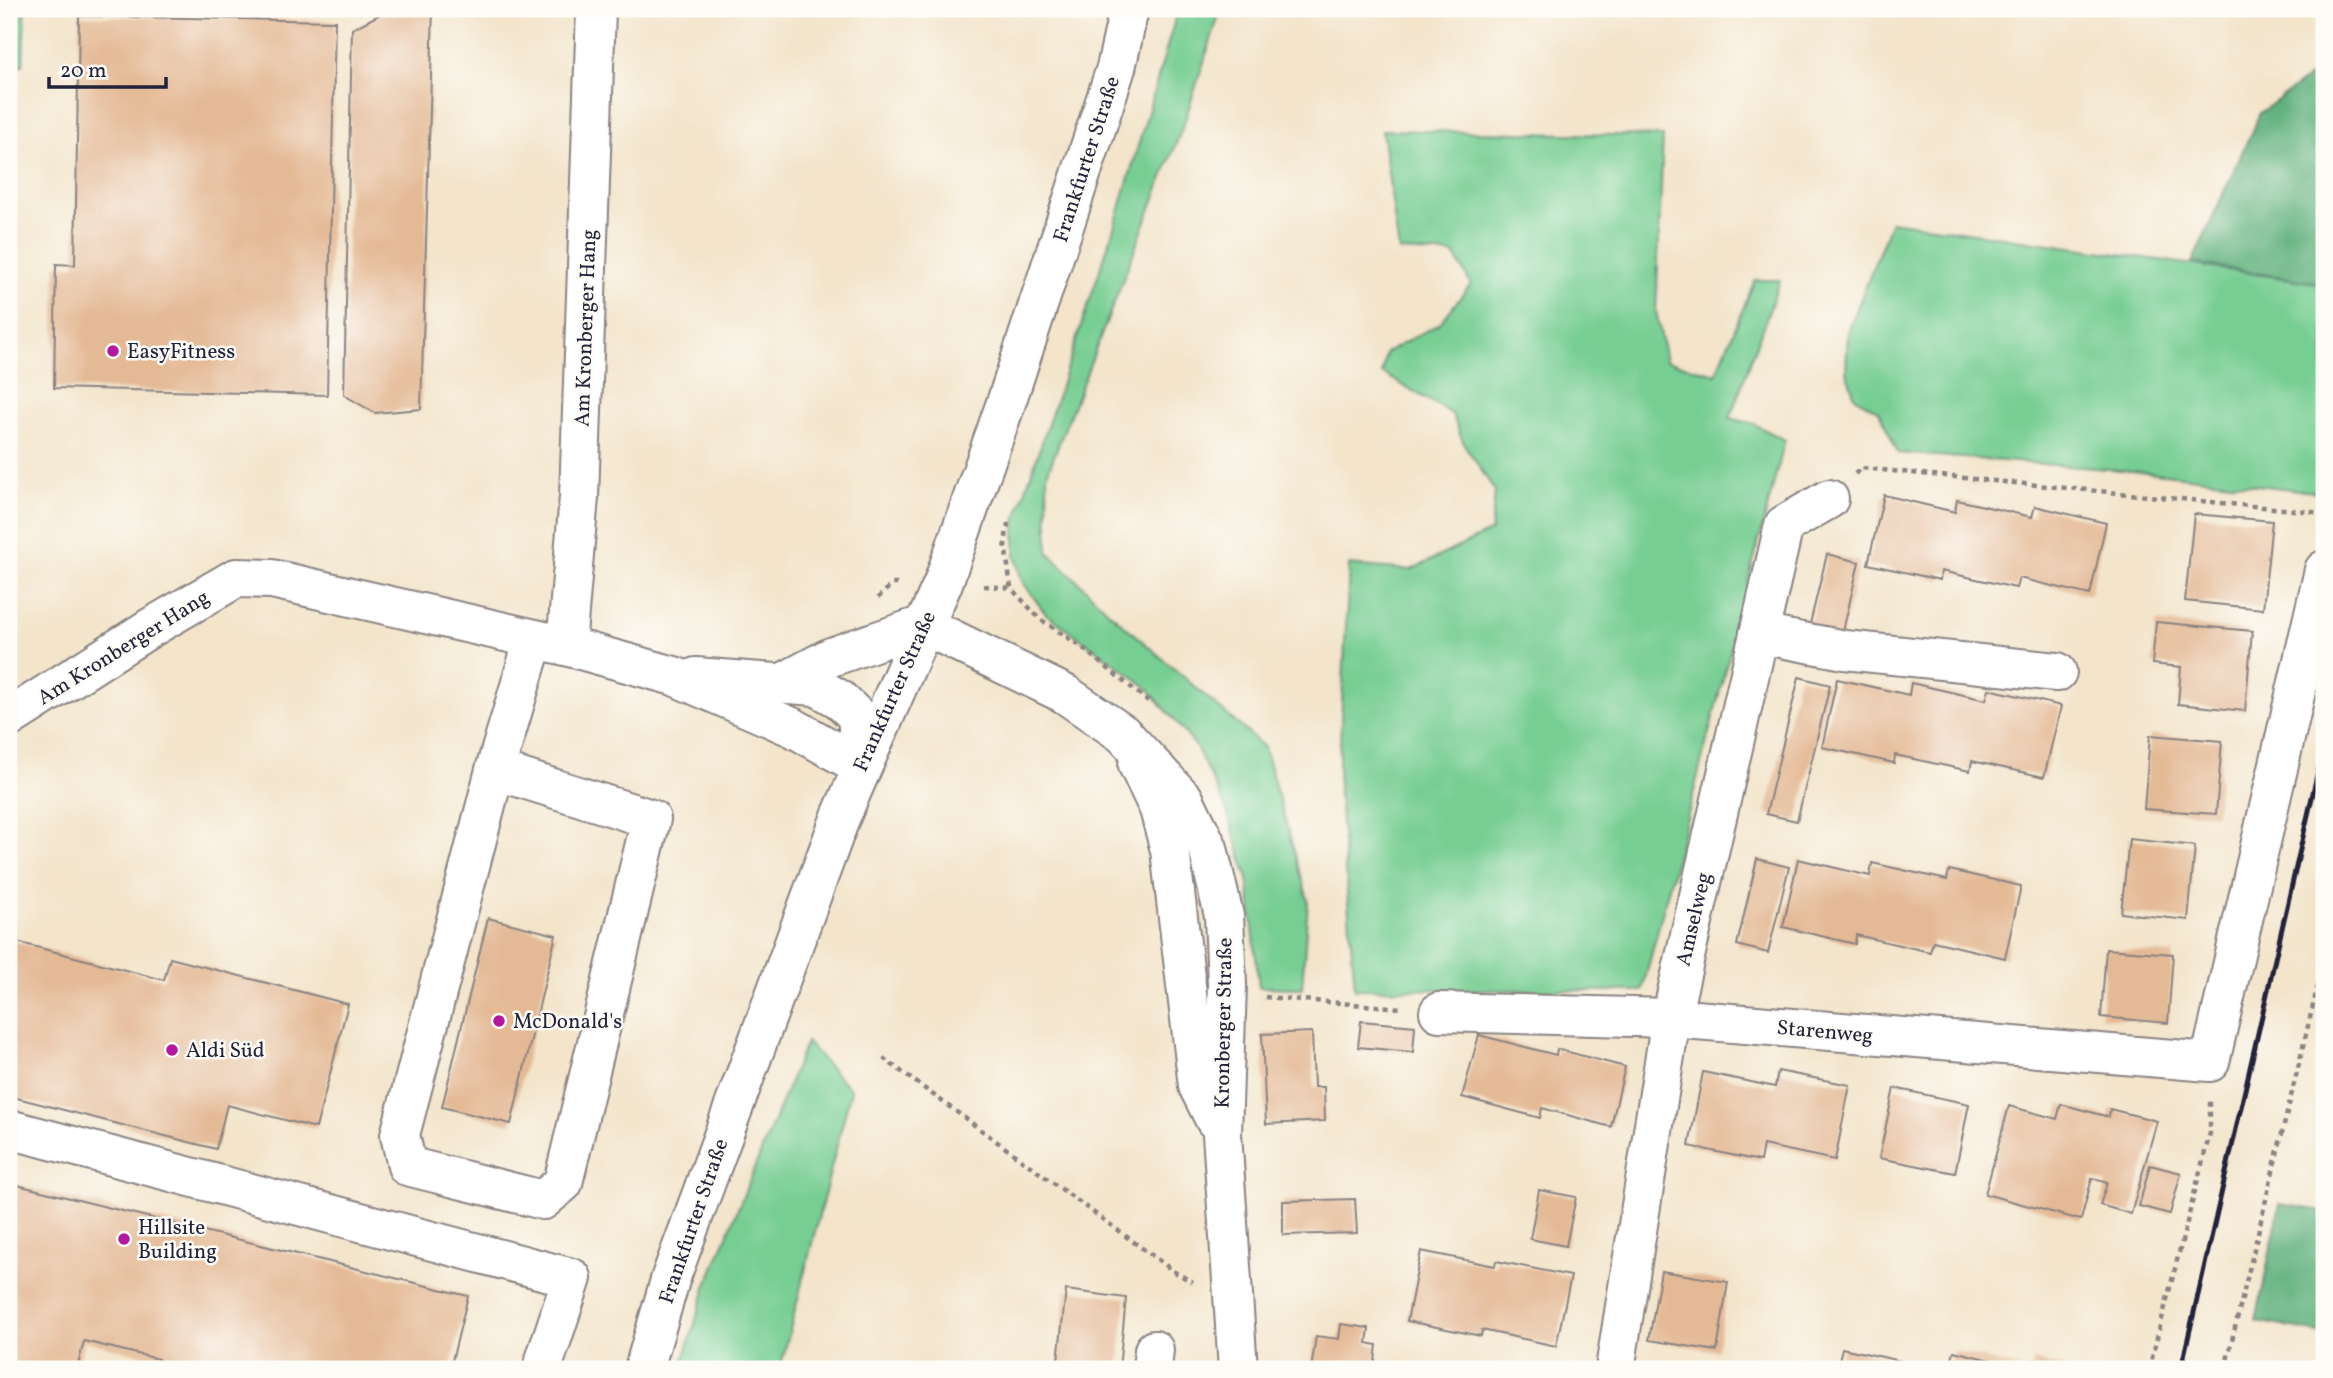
<svg xmlns="http://www.w3.org/2000/svg" width="2333" height="1378" font-family="Vollkorn,serif">
	<style>
		.green { fill: #77ce93; stroke: #4c7867; stroke-width: 2 }
		.forest { fill: #61b17d; stroke: #426a5c; stroke-width: 2 }
		.building { fill: #e4b995 }
		.lines { fill: none; stroke-linecap: round; stroke-linejoin: round }
		.minor-casing { stroke: #8a8382; stroke-width: 42 }
		.major-casing { stroke: #8a8382; stroke-width: 42 }
		.path { stroke: #8a8382; stroke-width: 4.5; stroke-dasharray: 5 5; stroke-linecap: butt }
		.minor { stroke: #fff; stroke-width: 38 }
		.major { stroke: #fff; stroke-width: 38 }
		.rail { stroke: #22223b; stroke-width: 5 }
		.poi-dot { fill: #b5179e; stroke: #fdfcf7; stroke-width: 2.5 }
		.labels { text-anchor: middle; stroke-width: 5; stroke-linejoin: round; paint-order: stroke }
		.street-label { font-size: 21px; fill: #22223b; stroke: #fdfcf7 }
		.poi-label { font-size: 21px; fill: #22223b; stroke: #fdfcf7; text-anchor: start }
	</style>
	<rect width="100%" height="100%" fill="#fdfcf7"/>
	<filter id="ink" filterUnits="userSpaceOnUse"><feTurbulence type="fractalNoise" baseFrequency=".0143" numOctaves="2"/><feDisplacementMap in="SourceGraphic" scale="14" xChannelSelector="R" yChannelSelector="G"/><feConvolveMatrix kernelMatrix="1 2 1 2 8 2 1 2 1" color-interpolation-filters="sRGB"/></filter>
	<filter id="wash" filterUnits="userSpaceOnUse"><feTurbulence type="fractalNoise" baseFrequency=".00686" numOctaves="4" result="noise"/><feDisplacementMap in="SourceGraphic" scale="28" xChannelSelector="R" yChannelSelector="G"/><feGaussianBlur stdDeviation="1.57" result="paint"/><feColorMatrix in="noise" values="0 0 0 0 0 0 0 0 0 0 0 0 0 0 0 0 0 1.4 0 .05"/><feComposite in="paint" operator="in"/></filter>
	<g filter="url(#wash)">
		<rect width="100%" height="100%" fill="#f3e4ca"/>
		<g class="green">
			<polygon points="9,9 25,9 23,65 9,66"/>
			<polygon points="1178,9 1221,9 1183,126 1047,474 1048,552 1109,612 1264,747 1308,900 1302,988 1259,987 1248,879 1226,808 1195,745 1147,687 1045,613 1022,581 1015,555 1015,522 1116,222"/>
			<polygon points="1382,130 1663,136 1656,311 1666,361 1716,374 1755,280 1780,280 1730,418 1754,424 1785,440 1642,991 1355,989 1338,782 1349,565 1411,570 1491,531 1495,491 1464,444 1452,414 1382,373 1386,353 1440,323 1471,284 1454,254 1399,251"/>
			<polygon points="1891,221 2324,284 2324,493 2147,472 1898,453 1879,412 1855,397 1846,371 1848,332"/>
			<polygon points="806,1042 851,1090 780,1369 681,1369 706,1287"/>
		</g>
		<g class="forest">
			<polygon points="2324,66 2324,284 2192,263 2260,113"/>
			<polygon points="2280,1204 2324,1211 2324,1334 2256,1321"/>
		</g>
		<g id="blocks">
			<g class="building">
				<polygon points="433,9 421,409 375,413 344,395 352,29 388,10"/>
				<polygon points="79,16 335,21 327,395 54,388 56,264 75,265"/>
				<polygon points="1884,495 1955,512 1957,500 2032,517 2035,506 2106,523 2090,595 2019,578 2016,588 1941,571 1940,580 1868,564"/>
				<polygon points="2194,514 2272,521 2263,609 2185,601"/>
				<polygon points="1827,554 1859,562 1841,640 1808,632"/>
				<polygon points="2156,622 2252,631 2245,711 2178,704 2181,667 2152,664"/>
				<polygon points="1799,677 1830,685 1797,821 1766,814"/>
				<polygon points="1837,679 1909,695 1911,683 1986,700 1989,689 2061,706 2044,777 1972,761 1970,771 1895,755 1894,763 1822,747"/>
				<polygon points="2150,735 2222,741 2216,814 2144,809"/>
				<polygon points="2129,839 2195,846 2188,920 2121,913"/>
				<polygon points="1757,859 1789,867 1768,953 1737,945"/>
				<polygon points="1798,859 1870,876 1872,863 1947,880 1949,870 2021,886 2005,958 1933,941 1930,952 1856,935 1855,944 1783,927"/>
				<polygon points="488,918 556,935 511,1124 442,1107"/>
				<polygon points="9,940 164,980 170,958 348,1004 316,1128 227,1105 216,1149 9,1096"/>
				<polygon points="2106,949 2173,954 2168,1023 2101,1017"/>
				<polygon points="1361,1021 1415,1026 1413,1052 1358,1047"/>
				<polygon points="1312,1032 1314,1087 1324,1087 1325,1121 1266,1124 1262,1034"/>
				<polygon points="1479,1035 1556,1055 1557,1049 1625,1067 1611,1127 1542,1108 1540,1118 1462,1097"/>
				<polygon points="1778,1071 1850,1085 1835,1160 1763,1145 1760,1161 1689,1146 1703,1072 1775,1087"/>
				<polygon points="1894,1088 1969,1104 1955,1173 1879,1158"/>
				<polygon points="2061,1104 2109,1117 2110,1109 2157,1121 2131,1214 2100,1205 2107,1183 2092,1178 2081,1220 1985,1194 2009,1106 2057,1119"/>
				<polygon points="2150,1165 2181,1173 2170,1214 2139,1206"/>
				<polygon points="9,1183 468,1296 450,1369 155,1369 158,1359 84,1341 77,1369 9,1369"/>
				<polygon points="1539,1190 1576,1197 1566,1246 1530,1239"/>
				<polygon points="1355,1199 1357,1233 1283,1235 1283,1201"/>
				<polygon points="1421,1251 1495,1266 1496,1261 1571,1276 1556,1346 1482,1330 1481,1336 1407,1321"/>
				<polygon points="1661,1271 1728,1282 1717,1351 1649,1340"/>
				<polygon points="1066,1290 1126,1298 1119,1369 1057,1369"/>
				<polygon points="1341,1324 1369,1328 1367,1343 1377,1345 1374,1369 1311,1369 1316,1336 1339,1339"/>
				<polygon points="1842,1348 1914,1364 1912,1369 1837,1369"/>
				<polygon points="1954,1351 2021,1368 2021,1369 1949,1369"/>
				<polygon points="2033,1360 2064,1368 2064,1369 2030,1369"/>
			</g>
		</g>
	</g>
	<g filter="url(#ink)">
		<use href="#blocks" fill-opacity="0" stroke="#8a8382" stroke-width="2"/>
		<g class="lines">
			<defs>
				<g id="minor">
					<polyline points="1759,634 1845,650 2057,672"/>
					<polyline points="566,646 579,497 596,9"/>
					<polyline points="696,677 816,686 839,699 857,716 861,766"/>
					<polyline points="786,681 831,657 923,625 1065,694 1123,734 1184,799 1208,848 1224,916 1227,985 1222,1134 1238,1369"/>
					<polyline points="9,718 150,628 236,578 272,579 566,646 674,676 794,728 861,766"/>
					<polyline points="1138,765 1159,809 1170,850 1198,1086 1215,1120"/>
					<polyline points="495,770 651,819 563,1183 543,1200 407,1166 400,1135 495,770 534,639"/>
					<polyline points="1439,1012 1671,1018 2210,1062 2324,570"/>
					<polyline points="9,1129 572,1278 542,1369"/>
					<polyline points="1152,1369 1154,1350"/>
					<polyline points="1615,1369 1671,1018 1784,525 1829,499"/>
				</g>
				<polyline id="major" points="644,1369 671,1277 841,816 943,583 1008,397 1116,68 1129,9"/>
			</defs>
			<use href="#minor" class="minor-casing"/>
			<use href="#major" class="major-casing"/>
			<g class="path">
				<polyline points="1855,474 1861,468 2324,513"/>
				<polyline points="1008,523 1005,544 1011,588 1040,619 1083,648 1148,701"/>
				<polyline points="984,586 1011,588"/>
				<polyline points="878,598 892,584 902,584"/>
				<polyline points="1265,997 1402,1008"/>
				<polyline points="883,1058 1176,1273 1193,1282"/>
				<polyline points="2149,1369 2210,1133 2210,1101"/>
				<polyline points="2225,1369 2324,960"/>
			</g>
			<use href="#minor" class="minor"/>
			<use href="#major" class="major"/>
			<polyline class="rail" points="2181,1369 2324,745"/>
		</g>
	</g>
	<g class="poi-dot">
		<circle cx="113" cy="351" r="7"/>
		<circle cx="499" cy="1021" r="7"/>
		<circle cx="172" cy="1050" r="7"/>
		<circle cx="124" cy="1239" r="7"/>
	</g>
	<g class="labels">
		<g class="street-label">
			<text transform="translate(1086 159) rotate(-72)" y="7">Frankfurter Straße</text>
			<text transform="translate(585 328) rotate(-88)" y="7">Am Kronberger Hang</text>
			<text transform="translate(123 647) rotate(-32)" y="7">Am Kronberger Hang</text>
			<text transform="translate(894 691) rotate(-66)" y="7">Frankfurter Straße</text>
			<text transform="translate(1693 919) rotate(-77)" y="7">Amselweg</text>
			<text transform="translate(1223 1023) rotate(-89)" y="7">Kronberger Straße</text>
			<text transform="translate(1825 1031) rotate(5)" y="7">Starenweg</text>
			<text transform="translate(693 1221) rotate(-71)" y="7">Frankfurter Straße</text>
		</g>
		<g class="poi-label">
			<text x="127" y="358">EasyFitness</text>
			<text x="513" y="1028">McDonald's</text>
			<text x="186" y="1057">Aldi Süd</text>
			<text x="138" y="1234">Hillsite<tspan x="138" dy="24">Building</tspan></text>
		</g>
	</g>
	<rect width="2333" height="1378" fill="none" stroke="#fdfcf7" stroke-width="35"/>
	<path d="M49 77v10h117v-10" fill="none" stroke="#22223b" stroke-width="3.5"/>
	<text x="60" y="77" font-size="21" fill="#22223b" stroke="#fdfcf7" stroke-width="5" paint-order="stroke">20 m</text>
</svg>
